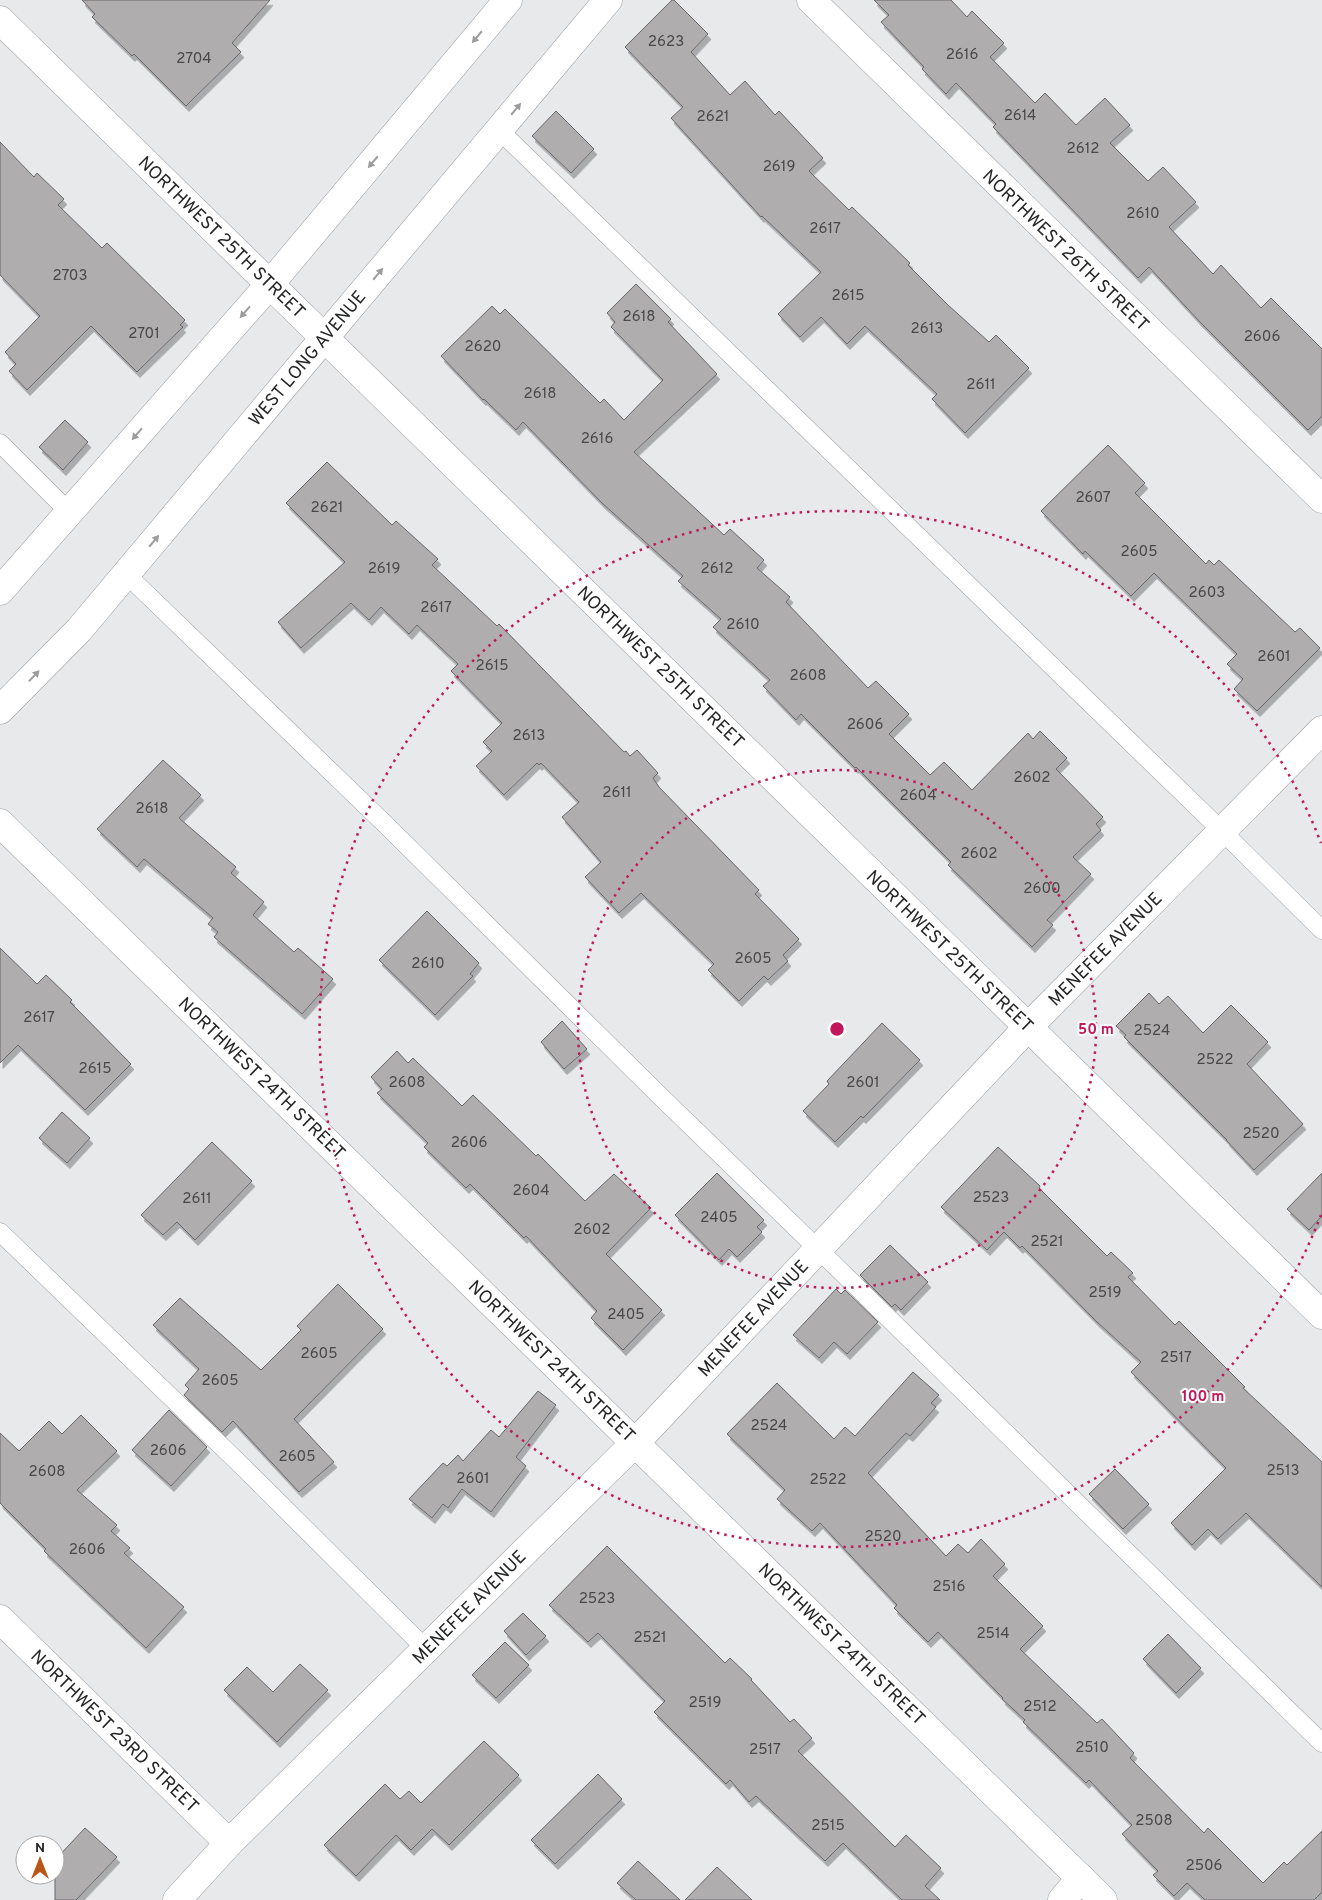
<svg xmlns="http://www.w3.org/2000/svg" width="1322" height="1900" font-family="Overpass,sans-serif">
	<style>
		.building { fill: #b0adaf; stroke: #696668; filter: url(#shadow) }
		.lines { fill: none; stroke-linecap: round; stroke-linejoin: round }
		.lane-casing { stroke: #9a9c9e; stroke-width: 19 }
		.street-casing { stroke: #9a9c9e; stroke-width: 29 }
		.secondary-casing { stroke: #9a9c9e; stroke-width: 29 }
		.lane { stroke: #fff; stroke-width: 18 }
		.street { stroke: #fff; stroke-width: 28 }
		.secondary { stroke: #fff; stroke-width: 28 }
		.oneway { fill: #9d9d9d }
		.ring { fill: none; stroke: #c2185b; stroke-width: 2.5; stroke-dasharray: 2.5 5 }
		.labels { text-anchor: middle; stroke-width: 4; stroke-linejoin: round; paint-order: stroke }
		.number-label { font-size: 15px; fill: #484848 }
		.street-label { font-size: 18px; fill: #252626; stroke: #fff }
		.centre { fill: #c2185b; stroke: #fff; stroke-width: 2.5 }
		.ring-label { font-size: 15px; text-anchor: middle; font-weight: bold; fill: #c2185b; stroke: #fff; stroke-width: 4; stroke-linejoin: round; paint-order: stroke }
	</style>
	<defs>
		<filter id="shadow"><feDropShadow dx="3" dy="5.5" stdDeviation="0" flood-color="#0004"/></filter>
	</defs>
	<rect width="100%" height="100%" fill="#e7e9eb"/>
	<g class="building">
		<polygon points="82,0 270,0 232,43 241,52 186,106 134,54 132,56 92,17 95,14"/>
		<polygon points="672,0 674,0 708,34 691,52 730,95 745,81 775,115 779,111 823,158 809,171 849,210 852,207 910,263 908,265 948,305 989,342 996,335 1029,368 965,433 932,399 937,394 865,326 847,344 821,317 800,337 778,314 821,272 762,216 761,217 671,118 683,107 625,47"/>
		<polygon points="874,0 951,0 967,17 972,11 1004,43 990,57 1035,103 1045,93 1076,125 1105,98 1130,125 1110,143 1148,181 1163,167 1196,202 1169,227 1213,274 1221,265 1261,308 1271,298 1322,349 1322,416 1308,430 1199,321 1149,267 1138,278 993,127 996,124 956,83 946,94 922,69 924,67 881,22 889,15"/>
		<polygon points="556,111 594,149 571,173 532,136"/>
		<polygon points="0,142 34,177 37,173 64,199 58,205 102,248 107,243 185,320 180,325 183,327 137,372 91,326 27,390 9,371 16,364 5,352 40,316 0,275"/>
		<polygon points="636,284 671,319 668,322 717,374 634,452 724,535 730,529 764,560 757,568 790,597 786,602 868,688 876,681 909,714 889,734 930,775 944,762 972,790 1028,733 1033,739 1040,731 1067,758 1056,769 1103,817 1096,824 1101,830 1073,857 1091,874 1047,920 1053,925 1032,947 948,865 951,862 856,767 855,768 801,714 796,720 763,686 770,680 713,627 721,619 678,581 683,576 602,503 523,422 516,430 484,399 483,400 441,356 492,306 500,314 505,309 600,403 604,399 624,420 663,380 611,327 615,322 607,313"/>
		<polygon points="65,420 88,442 63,470 39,447"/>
		<polygon points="1108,445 1145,483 1135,493 1206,564 1209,560 1214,565 1219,560 1295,632 1300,628 1320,648 1257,711 1234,689 1243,679 1227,664 1237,654 1154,573 1131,596 1085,551 1083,554 1041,511"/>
		<polygon points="327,462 392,525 396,521 438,559 432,565 497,626 499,624 624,752 626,751 630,756 637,750 658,773 653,778 659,787 759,890 755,894 799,939 783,955 788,961 768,980 764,976 739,1001 708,970 714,964 641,893 619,913 585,877 601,862 562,817 579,802 541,763 539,765 537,763 504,795 476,766 492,751 483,742 502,723 451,671 458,664 417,625 409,634 381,607 369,620 351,603 301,648 278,622 345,562 286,503"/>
		<polygon points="163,760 201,795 179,818 236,867 231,873 264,902 253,915 294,952 298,948 333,979 302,1014 214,937 218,932 208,924 213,918 144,859 137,867 97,829"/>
		<polygon points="427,911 479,963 470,974 473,976 435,1015 379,960"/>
		<polygon points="0,948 37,984 46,975 72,1000 70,1002 131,1064 85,1110 18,1045 0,1063"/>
		<polygon points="1149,993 1159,1004 1168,996 1203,1033 1231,1005 1268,1042 1247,1064 1303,1124 1254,1170 1226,1140 1227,1140 1124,1037 1126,1035 1116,1026"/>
		<polygon points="562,1021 587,1049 564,1069 541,1042"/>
		<polygon points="882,1023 920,1060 863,1118 861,1116 835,1142 803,1111 829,1084 827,1081"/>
		<polygon points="397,1051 408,1063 413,1058 462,1106 473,1095 536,1156 538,1154 585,1201 614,1174 651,1208 606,1254 662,1310 623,1350 591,1318 597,1311 526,1236 524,1238 470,1184 466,1188 424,1147 428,1143 377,1093 382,1089 371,1077"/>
		<polygon points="62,1112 90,1138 67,1163 39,1138"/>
		<polygon points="212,1142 252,1181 195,1240 177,1222 163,1235 141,1215"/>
		<polygon points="998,1147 1040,1186 1039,1188 1107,1256 1111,1252 1133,1273 1128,1277 1175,1325 1179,1321 1245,1387 1243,1388 1322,1462 1322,1587 1246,1513 1218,1539 1208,1529 1192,1545 1171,1523 1226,1468 1131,1372 1141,1362 1097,1322 1022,1246 1020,1248 1004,1232 987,1250 941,1207"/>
		<polygon points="717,1173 764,1220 757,1227 762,1232 737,1257 729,1249 719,1260 675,1215"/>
		<polygon points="1322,1173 1322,1216 1309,1230 1287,1209"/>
		<polygon points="890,1245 928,1282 901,1310 895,1304 892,1307 860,1275"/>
		<polygon points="338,1284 383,1329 294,1419 334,1462 299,1492 233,1421 222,1432 184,1395 189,1389 185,1385 199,1369 153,1325 180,1298 261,1370 301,1330 297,1326"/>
		<polygon points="836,1289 841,1294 845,1290 878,1322 847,1354 834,1342 819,1358 793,1335"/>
		<polygon points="913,1372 939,1395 931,1403 936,1407 910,1436 906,1433 868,1473 946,1556 958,1544 968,1553 981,1539 1005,1564 993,1576 1043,1626 1020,1649 1097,1723 1102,1719 1134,1753 1130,1758 1204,1833 1208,1828 1263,1883 1284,1862 1287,1865 1322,1831 1322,1892 1314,1900 1205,1900 1187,1883 1174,1896 1153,1875 1158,1871 1122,1834 1132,1825 1089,1780 1086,1783 1023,1722 1025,1720 1002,1699 1003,1698 938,1632 928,1642 894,1608 897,1605 820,1523 812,1531 777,1499 785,1490 727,1434 777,1383 834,1439 845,1427 855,1436"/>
		<polygon points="538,1391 556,1405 516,1457 526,1466 491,1512 462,1489 448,1508 443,1504 432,1518 409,1499 443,1463 447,1466 458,1455 463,1461 491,1430 499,1437"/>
		<polygon points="169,1410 207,1447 171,1486 132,1450"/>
		<polygon points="81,1415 117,1451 77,1490 117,1525 111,1531 130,1548 124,1553 184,1607 146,1648 44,1551 46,1549 0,1503 0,1433 19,1451 49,1421 62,1434"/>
		<polygon points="1115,1469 1149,1504 1123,1529 1089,1494"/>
		<polygon points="607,1546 725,1663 730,1658 752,1679 751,1680 790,1722 794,1719 812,1738 798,1751 895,1847 906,1835 941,1868 925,1886 940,1900 902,1900 843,1843 825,1861 756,1796 749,1802 730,1780 726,1784 654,1712 665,1701 598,1633 588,1642 549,1605"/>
		<polygon points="523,1613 546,1636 526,1655 504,1631"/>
		<polygon points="1168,1634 1201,1668 1176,1693 1143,1659"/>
		<polygon points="505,1642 529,1665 496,1698 472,1675"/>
		<polygon points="300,1664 328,1690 277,1742 224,1690 247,1667 273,1692"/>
		<polygon points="484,1741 519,1775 449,1845 432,1829 411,1850 396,1835 356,1876 324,1845 385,1784 400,1799 409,1791 421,1803"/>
		<polygon points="598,1774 622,1799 555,1864 531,1840"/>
		<polygon points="85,1828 117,1857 76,1900 55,1900 55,1860"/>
		<polygon points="638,1861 680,1900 636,1900 617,1883"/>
		<polygon points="717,1867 752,1900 685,1900"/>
	</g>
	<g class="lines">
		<defs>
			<g id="lane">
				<polyline points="499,130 1222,831 1322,930"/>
				<polyline points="0,443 69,512"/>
				<polyline points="126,574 385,824 659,1095 818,1249 1322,1743"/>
				<polyline points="0,1232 243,1467 426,1649"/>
			</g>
			<g id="street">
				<polyline points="811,0 1322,499"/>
				<polyline points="0,20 1322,1315"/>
				<polyline points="0,823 1103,1900"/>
				<polyline points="0,1619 229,1843"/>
				<polyline points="177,1900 229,1843 635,1443 1028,1027 1322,730"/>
				<polyline points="1062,1900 1081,1878"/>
			</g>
			<g id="secondary">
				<polyline points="0,591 270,284 508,0"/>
				<polyline points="0,710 79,630 608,0"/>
			</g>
		</defs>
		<use href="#lane" class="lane-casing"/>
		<use href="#street" class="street-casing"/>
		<use href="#secondary" class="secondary-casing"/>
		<use href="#lane" class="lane"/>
		<use href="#street" class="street"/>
		<use href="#secondary" class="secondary"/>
	</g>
	<defs><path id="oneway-solid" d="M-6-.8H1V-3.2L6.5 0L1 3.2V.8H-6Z" transform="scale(1.25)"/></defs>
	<g class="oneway">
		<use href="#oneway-solid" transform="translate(477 37) rotate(130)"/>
		<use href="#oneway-solid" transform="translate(516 109) rotate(-50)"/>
		<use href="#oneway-solid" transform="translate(373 162) rotate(130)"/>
		<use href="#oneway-solid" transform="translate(378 274) rotate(-50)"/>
		<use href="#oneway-solid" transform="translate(245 312) rotate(131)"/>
		<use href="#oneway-solid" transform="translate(137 434) rotate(131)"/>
		<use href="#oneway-solid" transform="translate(154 541) rotate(-50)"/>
		<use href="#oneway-solid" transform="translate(34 676) rotate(-46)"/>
	</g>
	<g class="ring">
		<circle cx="837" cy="1029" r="259"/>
		<path d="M1321 1215A518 518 0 1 1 1321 843"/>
	</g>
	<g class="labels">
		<g class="number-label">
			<text x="666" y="46">2623</text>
			<text x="962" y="59">2616</text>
			<text x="194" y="63">2704</text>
			<text x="1020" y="120">2614</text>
			<text x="713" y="121">2621</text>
			<text x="1083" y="153">2612</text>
			<text x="779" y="171">2619</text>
			<text x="1143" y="218">2610</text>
			<text x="825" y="233">2617</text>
			<text x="70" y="280">2703</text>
			<text x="848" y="300">2615</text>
			<text x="639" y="321">2618</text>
			<text x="927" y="333">2613</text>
			<text x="144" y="338">2701</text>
			<text x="1262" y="341">2606</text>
			<text x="483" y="351">2620</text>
			<text x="981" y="389">2611</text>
			<text x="540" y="398">2618</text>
			<text x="597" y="443">2616</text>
			<text x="1093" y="502">2607</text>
			<text x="327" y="512">2621</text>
			<text x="1139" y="556">2605</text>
			<text x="384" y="573">2619</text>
			<text x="717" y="573">2612</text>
			<text x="1207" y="597">2603</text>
			<text x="436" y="612">2617</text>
			<text x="743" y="629">2610</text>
			<text x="1274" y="661">2601</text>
			<text x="492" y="670">2615</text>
			<text x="808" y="680">2608</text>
			<text x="865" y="729">2606</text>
			<text x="529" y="740">2613</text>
			<text x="1032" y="782">2602</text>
			<text x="617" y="797">2611</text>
			<text x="918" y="800">2604</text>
			<text x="152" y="813">2618</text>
			<text x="979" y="858">2602</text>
			<text x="1042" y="893">2600</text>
			<text x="753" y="963">2605</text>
			<text x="428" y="968">2610</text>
			<text x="39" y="1022">2617</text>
			<text x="1152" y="1035">2524</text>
			<text x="1215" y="1064">2522</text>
			<text x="95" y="1073">2615</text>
			<text x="407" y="1087">2608</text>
			<text x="863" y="1087">2601</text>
			<text x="1261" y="1138">2520</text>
			<text x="469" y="1147">2606</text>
			<text x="531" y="1195">2604</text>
			<text x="991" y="1202">2523</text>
			<text x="197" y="1203">2611</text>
			<text x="719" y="1222">2405</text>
			<text x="592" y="1234">2602</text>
			<text x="1047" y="1246">2521</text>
			<text x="1105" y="1297">2519</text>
			<text x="626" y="1319">2405</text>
			<text x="319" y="1358">2605</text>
			<text x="1176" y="1362">2517</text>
			<text x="220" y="1385">2605</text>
			<text x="769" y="1430">2524</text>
			<text x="168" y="1455">2606</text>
			<text x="297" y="1461">2605</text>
			<text x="1283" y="1475">2513</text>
			<text x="47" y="1476">2608</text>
			<text x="473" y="1483">2601</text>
			<text x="828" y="1484">2522</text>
			<text x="883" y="1541">2520</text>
			<text x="87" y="1554">2606</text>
			<text x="949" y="1591">2516</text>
			<text x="597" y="1603">2523</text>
			<text x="993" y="1638">2514</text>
			<text x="650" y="1642">2521</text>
			<text x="705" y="1707">2519</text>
			<text x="1040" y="1711">2512</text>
			<text x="1092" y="1752">2510</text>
			<text x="765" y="1754">2517</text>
			<text x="1154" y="1825">2508</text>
			<text x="828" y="1830">2515</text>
			<text x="1204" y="1870">2506</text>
		</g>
		<g class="street-label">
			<text transform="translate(222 237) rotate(44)" y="6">NORTHWEST 25TH STREET</text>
			<text transform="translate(1066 250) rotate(44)" y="6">NORTHWEST 26TH STREET</text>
			<text transform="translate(307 358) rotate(-50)" y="6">WEST LONG AVENUE</text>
			<text transform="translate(661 667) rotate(44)" y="6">NORTHWEST 25TH STREET</text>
			<text transform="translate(1105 949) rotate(-45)" y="6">MENEFEE AVENUE</text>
			<text transform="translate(950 951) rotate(44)" y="6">NORTHWEST 25TH STREET</text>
			<text transform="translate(262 1078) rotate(44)" y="6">NORTHWEST 24TH STREET</text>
			<text transform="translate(753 1318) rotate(-47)" y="6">MENEFEE AVENUE</text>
			<text transform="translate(552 1361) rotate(44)" y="6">NORTHWEST 24TH STREET</text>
			<text transform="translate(469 1607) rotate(-45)" y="6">MENEFEE AVENUE</text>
			<text transform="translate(842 1644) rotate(44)" y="6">NORTHWEST 24TH STREET</text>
			<text transform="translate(115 1731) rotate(44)" y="6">NORTHWEST 23RD STREET</text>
		</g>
	</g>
	<circle cx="837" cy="1029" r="8" class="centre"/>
	<g class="ring-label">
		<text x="1096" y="1034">50 m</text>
		<text x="1203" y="1401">100 m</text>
	</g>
	<g transform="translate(40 1860)"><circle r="24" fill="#ffffff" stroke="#a8a8a8"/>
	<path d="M0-4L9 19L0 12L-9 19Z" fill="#b85719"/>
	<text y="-8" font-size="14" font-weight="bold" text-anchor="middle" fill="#252626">N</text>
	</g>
</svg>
